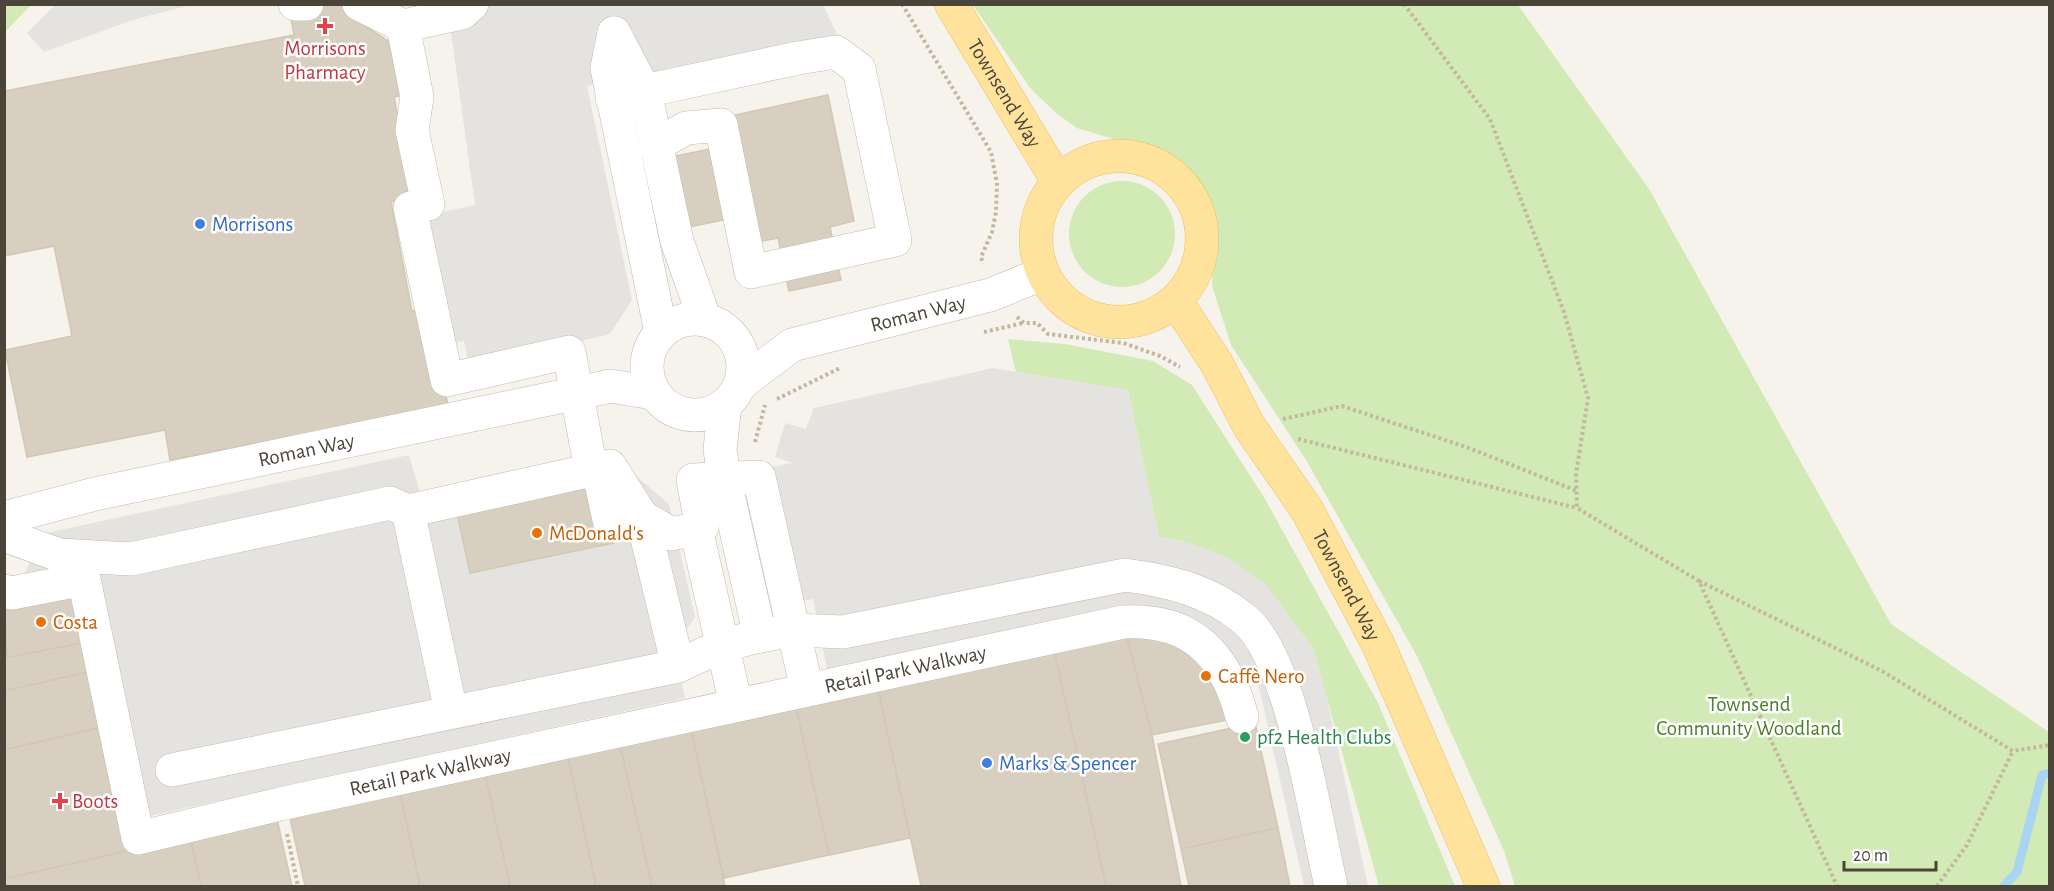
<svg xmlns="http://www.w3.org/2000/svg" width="2054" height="891" font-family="'Alegreya Sans',sans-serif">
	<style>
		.green { fill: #d2eab5 }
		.parking { fill: #e5e3e0 }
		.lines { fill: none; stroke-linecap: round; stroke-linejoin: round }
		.stream { stroke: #a9d4f2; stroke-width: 9 }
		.building { fill: #d8cfc1; stroke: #d3c7b4; stroke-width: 1.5 }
		.minor-casing { stroke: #c2bbae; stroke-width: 34 }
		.major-casing { stroke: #e6c16a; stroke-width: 34 }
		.path { stroke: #c4b79f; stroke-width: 4; stroke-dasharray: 3 3; stroke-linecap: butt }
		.minor { stroke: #fff; stroke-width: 33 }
		.major { stroke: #ffe39c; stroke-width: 33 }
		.health-dot { fill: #e0444e; stroke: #fff; stroke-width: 2 }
		.shop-dot { fill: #3f7fe0; stroke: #fff; stroke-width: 2 }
		.food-dot { fill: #e8710a; stroke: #fff; stroke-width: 2 }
		.leisure-dot { fill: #2e9e5b; stroke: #fff; stroke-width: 2 }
		.labels { text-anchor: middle; stroke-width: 5; stroke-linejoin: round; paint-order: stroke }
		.health-label { font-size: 21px; fill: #be3a42; stroke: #fff }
		.street-label { font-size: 21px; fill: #4b4439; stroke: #fff }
		.shop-label { font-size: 21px; fill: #366cbe; stroke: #fff; text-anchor: start }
		.food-label { font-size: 21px; fill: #c56008; stroke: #fff; text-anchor: start }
		.park-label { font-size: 21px; fill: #4a7f2a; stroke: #fff }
		.leisure-label { font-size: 21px; fill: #27864d; stroke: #fff; text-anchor: start }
	</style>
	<rect width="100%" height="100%" fill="#f6f3ec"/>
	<g class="green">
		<polygon points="5,4 31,5 5,32 4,5"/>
		<polygon points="973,5 1518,5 1649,189 1891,624 2049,732 2049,886 1515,886 1504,851 1417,656 1306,460 1231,345 1212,286 1214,211 1197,180 1167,155 1077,128 1056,113 1030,88"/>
		<circle cx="1122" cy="234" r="53"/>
		<polygon points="1008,339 1065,344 1153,361 1192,385 1265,499 1378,703 1455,886 1379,886 1313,648 1190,543 1159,537 1128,390 1016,372"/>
	</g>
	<g class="parking">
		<polygon points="55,5 55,4 191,5 136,19 44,52 27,33"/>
		<polygon points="443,5 823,5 838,36 587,86 632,300 610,334 469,368 464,341 443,345 418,217 475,205 448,11"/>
		<polygon points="993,368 1128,390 1159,537 1190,543 1229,558 1266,584 1313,648 1326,694 1368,886 1304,886 1258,683 1239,674 1215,643 1048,626 827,669 813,599 796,602 767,468 793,463 775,457 785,423 806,429 814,408"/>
		<polygon points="409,455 421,496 617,460 669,504 695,617 674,649 685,698 150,816 129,717 17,587 46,533"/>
	</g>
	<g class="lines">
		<polyline class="stream" points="2004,886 2017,872 2042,775 2050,773"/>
	</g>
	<g class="building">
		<polygon points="337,4 346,4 348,15 388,41 398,39 409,94 394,97 413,198 391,202 412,311 429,308 448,406 170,460 165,430 27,457 5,350 72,336 54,246 4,256 4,91 294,35 290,13"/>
		<polygon points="828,95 854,221 830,227 841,280 789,291 778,238 757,242 752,214 679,229 665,158 740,143 735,115"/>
		<polygon points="600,478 614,543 470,573 456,508"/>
		<polygon points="70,587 82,643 7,658 4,601"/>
		<polygon points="1123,622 1220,662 1242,717 1152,735"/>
		<polygon points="1125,631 1152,735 1181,886 1106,886 1054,650"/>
		<polygon points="82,643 88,672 4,691 4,658"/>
		<polygon points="1054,650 1106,886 921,886 878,689"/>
		<polygon points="88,672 100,727 4,750 4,691"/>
		<polygon points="878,689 910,838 829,855 796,707"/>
		<polygon points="796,707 829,855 724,878 691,730"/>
		<polygon points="1255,723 1278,828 1181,849 1158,744"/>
		<polygon points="100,728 127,851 4,879 4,750"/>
		<polygon points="691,730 725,886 652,886 620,745"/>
		<polygon points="620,745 652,886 596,886 568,757"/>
		<polygon points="568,757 596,886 510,886 485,775"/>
		<polygon points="485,775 510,886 420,886 400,793"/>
		<polygon points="400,793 420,886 305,886 290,818"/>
		<polygon points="277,819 292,886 201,886 190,837"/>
		<polygon points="1278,828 1290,886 1189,886 1181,849"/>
		<polygon points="190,837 201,886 4,886 4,879"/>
	</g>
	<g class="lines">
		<defs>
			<g id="minor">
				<polyline points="295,4 307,4"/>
				<polyline points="359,4 403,26 462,13 472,4"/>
				<polyline points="403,26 417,97 412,130 428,204 410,208 447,380 569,352 589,459 600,478 610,524 642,517 672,534 702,527 693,480 759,477 807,690"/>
				<polyline points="614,33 607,68 661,332"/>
				<polyline points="614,33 645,92 677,241 705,320"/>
				<polyline points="612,98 798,58 836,52 859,69 895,240 751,272 721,125 686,128 655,146"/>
				<circle cx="695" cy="367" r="48"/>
				<path id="s1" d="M740 384 792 345 990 295 1042 274"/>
				<polyline points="725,405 720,449 724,477 760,636"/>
				<polyline points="408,511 610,466 642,517 678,666"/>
				<path id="s2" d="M4 518 95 494 611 386 653 393"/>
				<polyline points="696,529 736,705"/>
				<polyline points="4,535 59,555 131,559 390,503 408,511 451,711"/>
				<path id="s3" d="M4 591 12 593 84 579 138 838 280 804 1123 622C1191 618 1226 654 1242 717"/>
				<path d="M172 770 678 666 723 645 760 636 794 630 843 632 1125 575C1169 581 1209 590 1244 619 1292 657 1316 823 1331 886"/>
			</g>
			<g id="major">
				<path id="s4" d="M951 4 1057 180"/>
				<circle cx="1119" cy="239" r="83"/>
				<path id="s5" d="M1176 301 1217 364 1249 426 1307 510 1378 644 1483 886"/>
			</g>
		</defs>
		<use href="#minor" class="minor-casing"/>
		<use href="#major" class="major-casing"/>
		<g class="path">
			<polyline points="902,4 991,152 997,184 996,212 992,232 981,257 983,264"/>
			<polyline points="1404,4 1490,119 1564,312 1588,398 1576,474 1577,508 1699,581 1837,886"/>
			<polyline points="1017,317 1024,323 1037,323 1048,334 1123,343 1160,356 1180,367"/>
			<polyline points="984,332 1023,323"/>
			<polyline points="777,399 840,368"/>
			<polyline points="1283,419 1342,406 1469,448 1577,491"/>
			<polyline points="1298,439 1577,508"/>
			<polyline points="755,442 765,405"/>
			<polyline points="1699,581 1882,671 2013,751 2050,745"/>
			<polyline points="287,834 298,886"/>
			<polyline points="1937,886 1967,845 2013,751"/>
		</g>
		<use href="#minor" class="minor"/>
		<use href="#major" class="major"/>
	</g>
	<g class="health-dot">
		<path d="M322 17h6v6h6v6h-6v6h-6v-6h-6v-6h6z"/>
		<path d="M57 792h6v6h6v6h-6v6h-6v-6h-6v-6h6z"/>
	</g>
	<g class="shop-dot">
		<circle cx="200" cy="224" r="6"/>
		<circle cx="987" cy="763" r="6"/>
	</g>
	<g class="food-dot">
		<circle cx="537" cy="533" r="6"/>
		<circle cx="41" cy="622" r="6"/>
		<circle cx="1206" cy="676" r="6"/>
	</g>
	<circle class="leisure-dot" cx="1245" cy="737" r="6"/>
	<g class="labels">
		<g class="health-label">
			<text x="325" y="55">Morrisons<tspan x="325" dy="24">Pharmacy</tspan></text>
			<text x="72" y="808" text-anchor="start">Boots</text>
		</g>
		<g class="street-label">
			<text dy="7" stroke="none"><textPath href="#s4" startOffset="104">Townsend Way</textPath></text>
			<text dy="7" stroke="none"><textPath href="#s1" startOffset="195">Roman Way</textPath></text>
			<text dy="7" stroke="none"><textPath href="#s2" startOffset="310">Roman Way</textPath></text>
			<text dy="7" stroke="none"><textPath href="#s5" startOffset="332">Townsend Way</textPath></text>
			<text dy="7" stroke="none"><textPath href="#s3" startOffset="1132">Retail Park Walkway</textPath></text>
			<text dy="7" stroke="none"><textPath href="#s3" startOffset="646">Retail Park Walkway</textPath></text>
		</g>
		<g class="shop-label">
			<text x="212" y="231">Morrisons</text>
			<text x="999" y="770">Marks &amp; Spencer</text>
		</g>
		<g class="food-label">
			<text x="549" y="540">McDonald's</text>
			<text x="53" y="629">Costa</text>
			<text x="1218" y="683">Caffè Nero</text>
		</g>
		<g class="park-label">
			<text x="1749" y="711">Townsend<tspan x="1749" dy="24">Community Woodland</tspan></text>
		</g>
		<g class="leisure-label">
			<text x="1257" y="744">pf2 Health Clubs</text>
		</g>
	</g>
	<rect width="2054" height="891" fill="none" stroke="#4b4439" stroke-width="12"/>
	<path d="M1844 861v9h92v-9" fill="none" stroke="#4b4439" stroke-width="3"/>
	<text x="1853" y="861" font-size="18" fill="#4b4439" stroke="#ffffff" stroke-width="4.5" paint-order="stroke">20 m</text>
</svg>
